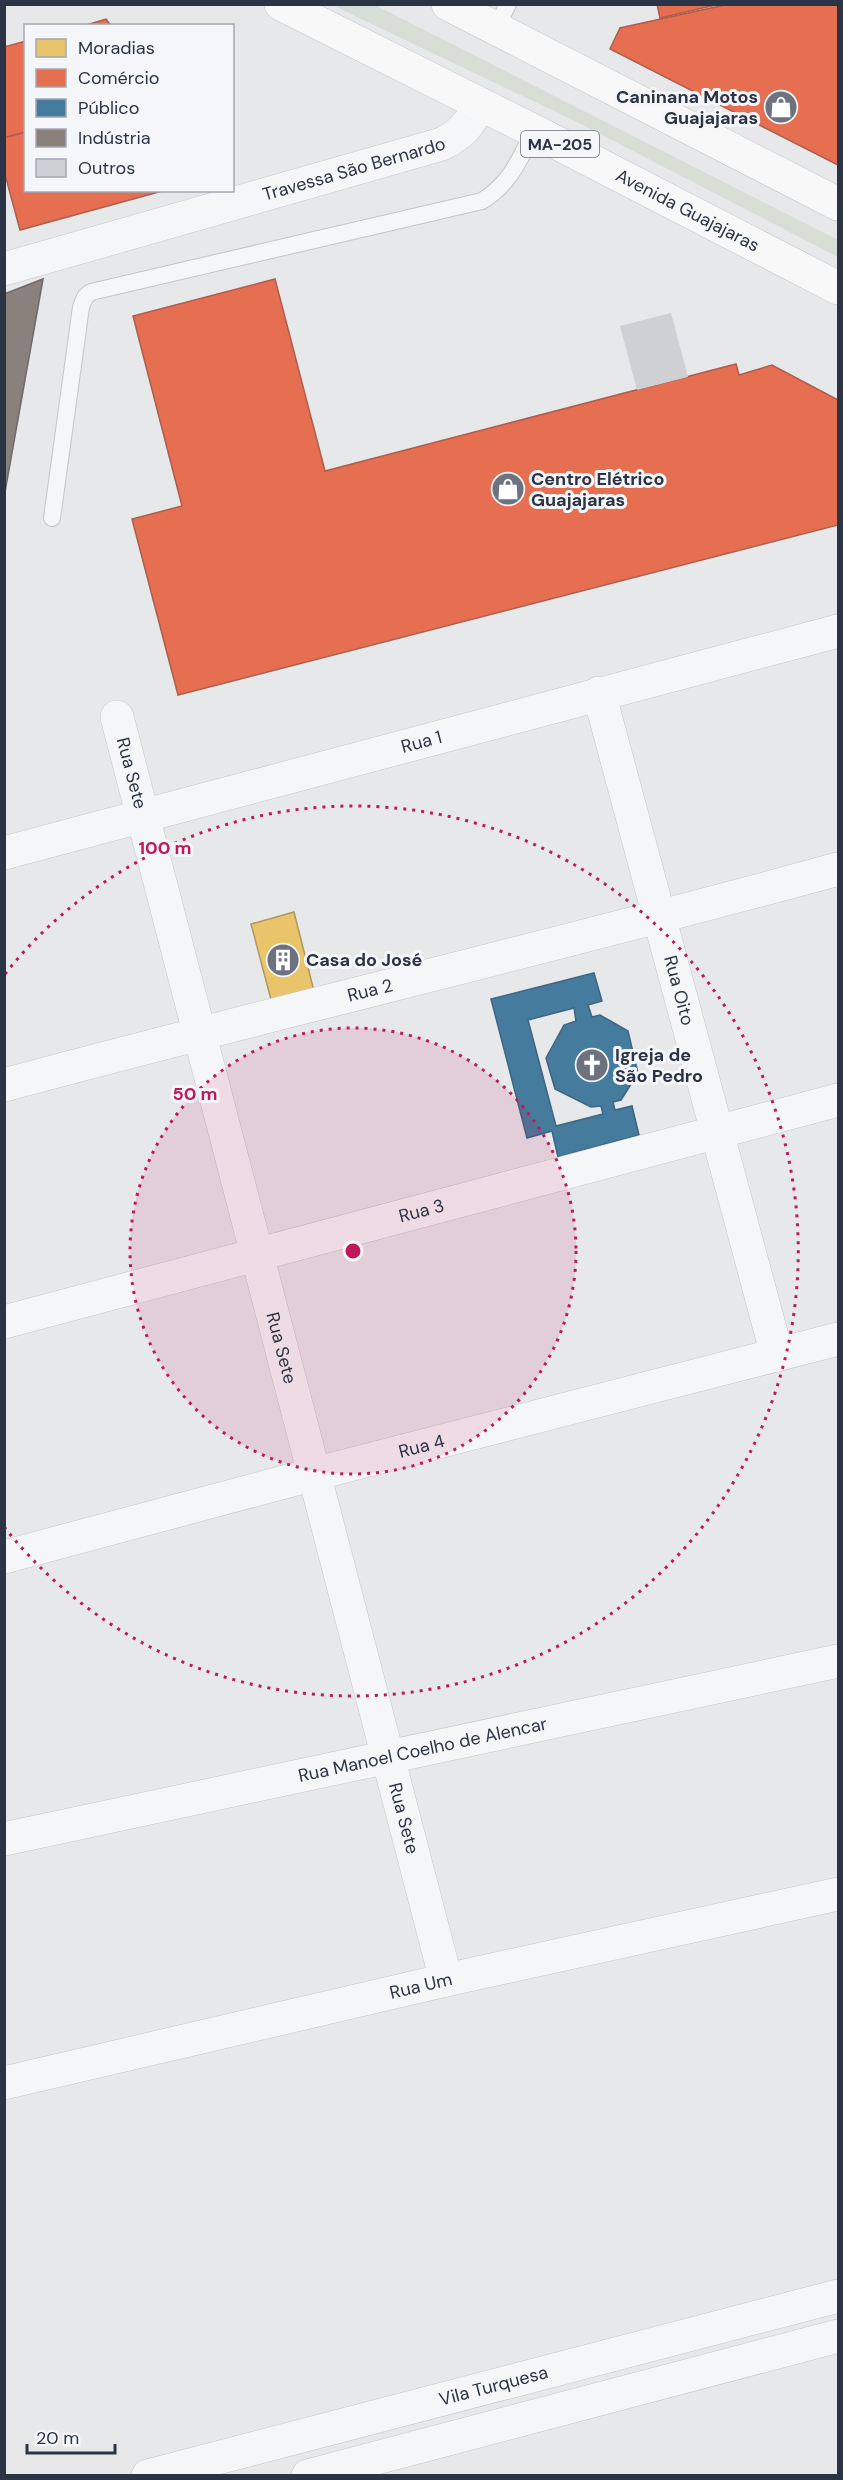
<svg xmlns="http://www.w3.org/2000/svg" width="843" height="2480" font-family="'DM Sans',sans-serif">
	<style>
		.green { fill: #d6ded6 }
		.homes { fill: #e9c46a; stroke: #b0995f; stroke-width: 1.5 }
		.shops { fill: #e76f51; stroke: #af5d4d; stroke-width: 1.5 }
		.public { fill: #457b9d; stroke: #3d6683; stroke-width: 1.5; fill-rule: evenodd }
		.industry { fill: #8a817c; stroke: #6e6a6c; stroke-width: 1.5 }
		.building { fill: #ced0d3 }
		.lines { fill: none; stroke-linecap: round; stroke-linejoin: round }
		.service-casing { stroke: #c4c6c8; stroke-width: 18 }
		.minor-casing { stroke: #c4c6c8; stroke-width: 34 }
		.tertiary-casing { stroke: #c4c6c8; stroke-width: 34 }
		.primary-casing { stroke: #c2c5c8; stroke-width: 34 }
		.service { stroke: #f5f6f7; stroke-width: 16 }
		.minor { stroke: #f5f6f7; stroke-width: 33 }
		.tertiary { stroke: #f5f6f7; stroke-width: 33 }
		.primary { stroke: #f8f8f8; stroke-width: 33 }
		.ring { fill: none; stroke: #c2185b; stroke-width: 3; stroke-dasharray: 3 6 }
		.labels { text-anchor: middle; stroke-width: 6; stroke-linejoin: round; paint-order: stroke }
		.shield { fill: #f4f6f9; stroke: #676e7b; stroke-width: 1.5 }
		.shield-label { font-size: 16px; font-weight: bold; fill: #2b3445 }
		.poi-label { font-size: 18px; font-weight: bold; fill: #2b3445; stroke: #f4f6f9; text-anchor: start }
		.street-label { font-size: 18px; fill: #2b3445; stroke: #f4f6f9 }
		.centre { fill: #c2185b; stroke: #f4f6f9; stroke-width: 3 }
		.ring-label { font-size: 18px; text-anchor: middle; font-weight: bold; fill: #c2185b; stroke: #f4f6f9; stroke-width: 6; stroke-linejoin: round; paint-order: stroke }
	</style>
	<rect width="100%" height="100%" fill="#e6e8ea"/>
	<polygon class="green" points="332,5 375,5 838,240 838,257 575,121"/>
	<polygon class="homes" points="294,912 315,995 273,1007 251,924"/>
	<g class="shops">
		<polygon points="657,4 720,4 660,18"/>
		<polygon points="729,4 838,4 838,165 610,49 620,28"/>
		<polygon points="106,19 111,26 83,26"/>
		<polygon points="26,41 26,132 4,138 4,47"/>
		<polygon points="26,132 26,190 166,190 20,230 4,171 4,138"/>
		<polygon points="275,279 325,471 736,364 739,375 772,365 838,400 838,525 178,695 132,519 182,506 133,316"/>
	</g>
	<path class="public" d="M594 973 602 1001 588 1005 592 1017 600 1015 628 1031 638 1073 621 1100 613 1102 615 1110 632 1106 639 1135 558 1157 552 1131 527 1138 491 999ZM574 1008 576 1021 564 1025 546 1058 555 1089 591 1107 601 1106 603 1114 556 1126 528 1020Z"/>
	<polygon class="industry" points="43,279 5,492 4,492 4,294"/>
	<polygon class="building" points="671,313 688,377 637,390 620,326"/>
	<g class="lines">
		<defs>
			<g id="service">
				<polyline points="496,29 508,4"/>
				<path d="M52 518 81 307 85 297 91 292 482 201C511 183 519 160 534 131"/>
			</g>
			<g id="minor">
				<path id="s1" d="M4 269 442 144C463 133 469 125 480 104"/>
				<path id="s2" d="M599 693 777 1355"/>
				<path id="s3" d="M117 717 446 1980"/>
				<path id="s4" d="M4 853 838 631"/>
				<path id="s5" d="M4 1085C282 1010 562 945 838 869"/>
				<path id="s6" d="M4 1322 838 1100"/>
				<path id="s7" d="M4 1839 838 1661"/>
				<path id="s8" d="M4 2083 446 1980 838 1894"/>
				<path id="s9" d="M148 2476 838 2296"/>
				<polyline points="308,2476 838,2336"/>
			</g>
			<g id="tertiary">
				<path id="s10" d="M4 1557 314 1474 838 1339"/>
			</g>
			<g id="primary">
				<path id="s11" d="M281 4 534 131 838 288"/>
				<polyline points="448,4 838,204"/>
			</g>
		</defs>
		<use href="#service" class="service-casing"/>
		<use href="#minor" class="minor-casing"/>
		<use href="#tertiary" class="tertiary-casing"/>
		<use href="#primary" class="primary-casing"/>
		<use href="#service" class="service"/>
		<use href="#minor" class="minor"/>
		<use href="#tertiary" class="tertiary"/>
		<use href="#primary" class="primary"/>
	</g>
	<circle cx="353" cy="1251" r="223" fill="#c2185b" fill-opacity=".12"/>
	<g class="ring">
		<circle cx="353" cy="1251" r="223"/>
		<path d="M5 974A445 445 0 1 1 5 1528"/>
	</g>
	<defs>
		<symbol id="shop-disc" viewBox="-11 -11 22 22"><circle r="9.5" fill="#6c737f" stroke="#f4f6f9"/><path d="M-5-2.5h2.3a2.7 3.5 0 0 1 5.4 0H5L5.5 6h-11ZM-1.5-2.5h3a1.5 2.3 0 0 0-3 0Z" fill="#fff"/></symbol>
		<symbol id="building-disc" viewBox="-11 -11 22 22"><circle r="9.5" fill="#6c737f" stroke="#f4f6f9"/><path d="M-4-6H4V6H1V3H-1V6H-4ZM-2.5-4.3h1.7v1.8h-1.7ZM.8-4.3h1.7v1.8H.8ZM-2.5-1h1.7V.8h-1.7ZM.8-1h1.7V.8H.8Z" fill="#fff"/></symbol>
		<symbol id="church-disc" viewBox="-11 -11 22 22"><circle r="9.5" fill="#6c737f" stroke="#f4f6f9"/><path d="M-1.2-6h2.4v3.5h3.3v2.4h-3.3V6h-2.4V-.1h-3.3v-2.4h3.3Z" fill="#fff"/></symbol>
	</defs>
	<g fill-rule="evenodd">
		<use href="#shop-disc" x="762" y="88" width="38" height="38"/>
		<use href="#shop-disc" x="489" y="470" width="38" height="38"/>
		<use href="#building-disc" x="264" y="941" width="38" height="38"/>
		<use href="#church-disc" x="573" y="1046" width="38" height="38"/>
	</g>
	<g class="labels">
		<rect class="shield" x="521" y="131" width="78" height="26" rx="4.5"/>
		<g class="shield-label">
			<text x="560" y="150">MA-205</text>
		</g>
		<g class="poi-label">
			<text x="758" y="103" text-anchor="end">Caninana Motos<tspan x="758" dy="21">Guajajaras</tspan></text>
			<text x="531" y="485">Centro Elétrico<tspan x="531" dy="21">Guajajaras</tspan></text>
			<text x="306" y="966">Casa do José</text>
			<text x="615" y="1061">Igreja de<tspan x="615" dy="21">São Pedro</tspan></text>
		</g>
		<g class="street-label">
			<text dy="6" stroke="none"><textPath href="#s1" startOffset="364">Travessa São Bernardo</textPath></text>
			<text dy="6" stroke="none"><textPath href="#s11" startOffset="456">Avenida Guajajaras</textPath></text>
			<text dy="6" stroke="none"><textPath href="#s4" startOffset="432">Rua 1</textPath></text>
			<text dy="6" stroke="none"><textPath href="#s3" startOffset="58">Rua Sete</textPath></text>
			<text dy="6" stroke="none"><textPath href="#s2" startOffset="308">Rua Oito</textPath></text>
			<text dy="6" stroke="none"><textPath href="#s5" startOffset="378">Rua 2</textPath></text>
			<text dy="6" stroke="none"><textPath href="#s6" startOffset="432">Rua 3</textPath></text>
			<text dy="6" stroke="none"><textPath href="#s3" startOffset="652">Rua Sete</textPath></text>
			<text dy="6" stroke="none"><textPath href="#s10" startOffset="432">Rua 4</textPath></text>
			<text dy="6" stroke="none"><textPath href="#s7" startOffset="428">Rua Manoel Coelho de Alencar</textPath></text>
			<text dy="6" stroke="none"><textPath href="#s3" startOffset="1138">Rua Sete</textPath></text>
			<text dy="6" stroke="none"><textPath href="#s8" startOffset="428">Rua Um</textPath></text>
			<text dy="6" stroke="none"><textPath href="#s9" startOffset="357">Vila Turquesa</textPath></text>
		</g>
	</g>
	<circle cx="353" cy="1251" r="9" class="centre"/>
	<g class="ring-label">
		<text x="165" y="854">100 m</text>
		<text x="195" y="1100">50 m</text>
	</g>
	<rect width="843" height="2480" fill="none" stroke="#2b3445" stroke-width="12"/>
	<rect x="24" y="24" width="210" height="168" fill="#f4f6f9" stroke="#a4a8b1" stroke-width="1.5"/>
	<rect x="36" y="39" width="30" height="18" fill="#e9c46a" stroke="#a4a8b1" stroke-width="1.5"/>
	<text x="78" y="54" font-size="18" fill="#2b3445">Moradias</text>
	<rect x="36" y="69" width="30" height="18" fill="#e76f51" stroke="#a4a8b1" stroke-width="1.5"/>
	<text x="78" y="84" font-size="18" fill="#2b3445">Comércio</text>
	<rect x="36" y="99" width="30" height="18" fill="#457b9d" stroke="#a4a8b1" stroke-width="1.5"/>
	<text x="78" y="114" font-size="18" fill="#2b3445">Público</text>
	<rect x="36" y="129" width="30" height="18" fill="#8a817c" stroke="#a4a8b1" stroke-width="1.5"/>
	<text x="78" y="144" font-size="18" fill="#2b3445">Indústria</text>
	<rect x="36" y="159" width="30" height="18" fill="#ced0d3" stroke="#a4a8b1" stroke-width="1.5"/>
	<text x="78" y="174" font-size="18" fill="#2b3445">Outros</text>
	<path d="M27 2444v9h88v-9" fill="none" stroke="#2b3445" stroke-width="3"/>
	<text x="36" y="2444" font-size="18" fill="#2b3445" stroke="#f4f6f9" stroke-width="4.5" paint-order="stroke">20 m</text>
</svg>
